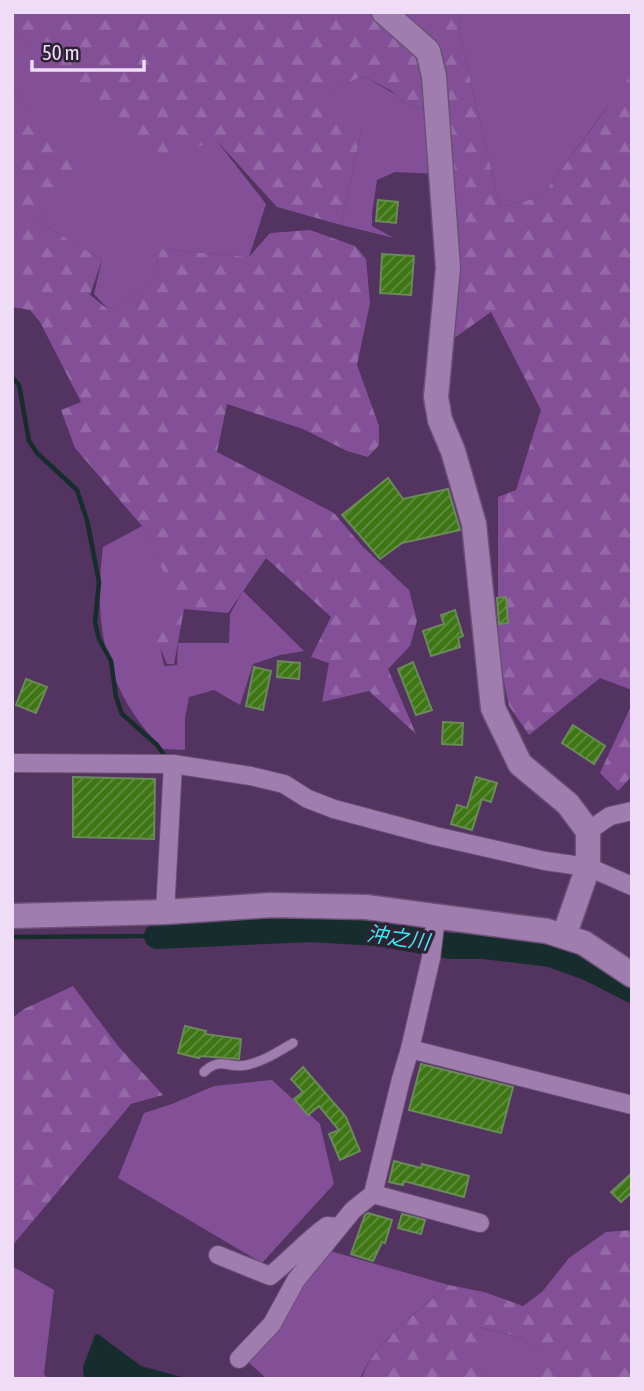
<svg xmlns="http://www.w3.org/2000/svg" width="644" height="1391" font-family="'Asap Condensed','Noto Sans JP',sans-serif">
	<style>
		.grass { fill: #835098 }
		.forest { fill: url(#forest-firs) }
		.water { fill: #172d2d }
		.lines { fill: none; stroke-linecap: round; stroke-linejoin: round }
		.stream { stroke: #172d2d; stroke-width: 4.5 }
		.river { stroke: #172d2d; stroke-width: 26 }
		.building { fill: url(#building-hatch); stroke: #6a8b59; stroke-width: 2 }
		.lane-casing { stroke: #6b5076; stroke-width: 11 }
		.street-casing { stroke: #6b5076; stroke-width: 20 }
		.secondary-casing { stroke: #6b5076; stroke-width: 27 }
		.lane { stroke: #a07daf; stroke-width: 9 }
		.street { stroke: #a07daf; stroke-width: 18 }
		.secondary { stroke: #a07daf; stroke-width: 24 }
		.labels { text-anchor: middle; stroke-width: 6; stroke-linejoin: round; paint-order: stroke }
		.water-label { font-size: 21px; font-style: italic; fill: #39ebec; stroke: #302236 }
	</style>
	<defs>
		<pattern id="forest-firs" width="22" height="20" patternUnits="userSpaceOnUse" patternTransform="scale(1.75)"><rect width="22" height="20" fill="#835098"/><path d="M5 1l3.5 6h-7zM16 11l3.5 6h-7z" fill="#9569a7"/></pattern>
		<pattern id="building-hatch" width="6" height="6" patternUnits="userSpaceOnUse" patternTransform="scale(1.75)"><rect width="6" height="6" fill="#3e7614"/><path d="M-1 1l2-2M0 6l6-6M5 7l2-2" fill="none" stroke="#648f43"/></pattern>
	</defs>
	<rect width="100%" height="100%" fill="#53335f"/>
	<g class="grass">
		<polygon points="461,12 632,12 632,79 605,110 541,197 500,207 459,31"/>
		<polygon points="12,32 76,90 217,141 266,204 249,257 161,249 149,286 109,310 94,294 102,260 35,219 78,166 12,88"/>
		<polygon points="363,76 395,94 406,104 427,111 438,174 395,172 377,180 372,213 372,226 394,238 341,225 362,128 330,123 307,101"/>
		<path d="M142 526 179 604 158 635 164 666 177 665 178 643H229L230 614 243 591 304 651 280 655 253 664 240 705 214 690 189 697 185 718V750L163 749C105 692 93 625 103 547Z"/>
		<polygon points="272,1080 320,1124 334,1184 262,1263 118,1178 144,1113 172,1104 214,1086"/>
		<path d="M330 1251 449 1285C418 1312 376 1339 360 1379H267L248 1362 298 1290Z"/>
		<polygon points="12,1266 54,1290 44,1374 48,1379 12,1379"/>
		<polygon points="479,1327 518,1337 540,1350 545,1379 486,1379"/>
	</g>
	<g class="forest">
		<polygon points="12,12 461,12 459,31 500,207 541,197 632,74 632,690 600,678 529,735 509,706 498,653 498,497 516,490 541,410 491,312 443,346 427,111 406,104 392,91 363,76 308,101 331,119 362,128 341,225 277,207 217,141 151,160 12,32"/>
		<polygon points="12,88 79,166 35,219 102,260 90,295 109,310 149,286 161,249 249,257 270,233 310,230 355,246 366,259 370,303 357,365 379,426 379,445 368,457 347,451 303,429 227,404 217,452 334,513 362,546 409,590 417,621 410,646 388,669 416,734 369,691 322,702 329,663 311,657 331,617 266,558 228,613 184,609 174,664 167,664 156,637 177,601 142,526 75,448 61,410 81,402 40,322 30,310 12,307"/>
		<polygon points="632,704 632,776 618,791 600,773"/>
		<polygon points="73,986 118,1046 163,1095 131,1104 12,1246 12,1018 24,1009"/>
		<path d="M632 1230V1379H539L540 1350 518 1337 480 1327 486 1379H362C371 1343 422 1309 449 1285L484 1292 523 1306 542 1292 569 1258 606 1232Z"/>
	</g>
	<polygon class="water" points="98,1334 141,1366 189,1379 84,1379 83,1367 95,1335"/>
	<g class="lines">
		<g class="stream">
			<polyline points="12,377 19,385 29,441 37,453 77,490 87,520 99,582 95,622 99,639 111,661 116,697 122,714 157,745 166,758"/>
			<polyline points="12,937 157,936 157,920"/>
		</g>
		<polyline class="river" points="157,936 310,929 378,933 450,946 484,946 551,954 589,968 632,990"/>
	</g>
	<g class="building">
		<polygon points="378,200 398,202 396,223 376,221"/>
		<polygon points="382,254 414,256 411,295 380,293"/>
		<polygon points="388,478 403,499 448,489 460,530 402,543 380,559 342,515"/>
		<polygon points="506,597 508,623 499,624 497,598"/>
		<polygon points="455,610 463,636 458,638 460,647 431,656 423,631 444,624 441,615"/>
		<polygon points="278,661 300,663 299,679 277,677"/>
		<polygon points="413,662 432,710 416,715 398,669"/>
		<polygon points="254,667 271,671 263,710 246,706"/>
		<polygon points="26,679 47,687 36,713 16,705"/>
		<polygon points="443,722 463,723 462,745 442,744"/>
		<polygon points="573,725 605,746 594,764 562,743"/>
		<polygon points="73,777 155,779 154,839 73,837"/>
		<polygon points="476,777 497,783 491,802 482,799 472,830 451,824 457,805 467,808"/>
		<polygon points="185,1026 206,1031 205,1034 241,1039 239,1059 200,1056 199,1058 178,1053"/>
		<polygon points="421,1064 513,1087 501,1133 409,1110"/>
		<polygon points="303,1067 346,1117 360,1151 340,1160 329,1134 339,1130 319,1106 308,1115 294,1099 303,1092 291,1079"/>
		<polygon points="394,1161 421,1168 422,1164 469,1176 464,1197 404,1181 403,1185 389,1182"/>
		<polygon points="632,1173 632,1192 621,1202 611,1192"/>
		<polygon points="368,1213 392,1220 385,1243 382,1242 373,1261 351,1254 365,1215"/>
		<polygon points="402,1214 425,1220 421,1234 398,1228"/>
	</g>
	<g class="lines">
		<defs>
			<path id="lane" d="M204 1072C220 1056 229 1069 247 1065 264 1061 278 1052 293 1043"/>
			<g id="street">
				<polyline points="12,763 173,764 251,776 284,784 308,799 334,809 435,836 545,861 588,867 632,886"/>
				<polyline points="588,831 610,816 632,811"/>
				<polyline points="165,912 173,764"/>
				<polyline points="410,1049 632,1105"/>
				<polyline points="373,1194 480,1223"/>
				<path d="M218 1255 270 1276C290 1260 306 1241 327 1226L339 1227"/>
				<polyline points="239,1359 272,1324 296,1280 353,1210 373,1194 401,1079 410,1049 431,958 436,917"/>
			</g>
			<g id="secondary">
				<polyline points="384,12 428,51 434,76 448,268 436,397 440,420 453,451 474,524 493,708 520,764 568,804 588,831 588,867 564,936"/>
				<polyline points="12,916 165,912 271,905 366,907 547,931 584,943 632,975"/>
			</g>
		</defs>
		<use href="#lane" class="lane-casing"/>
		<use href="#street" class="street-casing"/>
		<use href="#secondary" class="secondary-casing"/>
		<use href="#lane" class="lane"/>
		<use href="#street" class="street"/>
		<use href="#secondary" class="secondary"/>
	</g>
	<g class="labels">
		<g class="water-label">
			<text transform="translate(398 938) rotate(8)" y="7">沖之川</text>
		</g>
	</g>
	<rect width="644" height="1391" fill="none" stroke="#efddf8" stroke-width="28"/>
	<path d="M32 60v10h112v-10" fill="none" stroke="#efddf8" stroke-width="3.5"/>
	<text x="42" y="60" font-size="21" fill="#efddf8" stroke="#302236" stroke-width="5" paint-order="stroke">50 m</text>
</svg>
